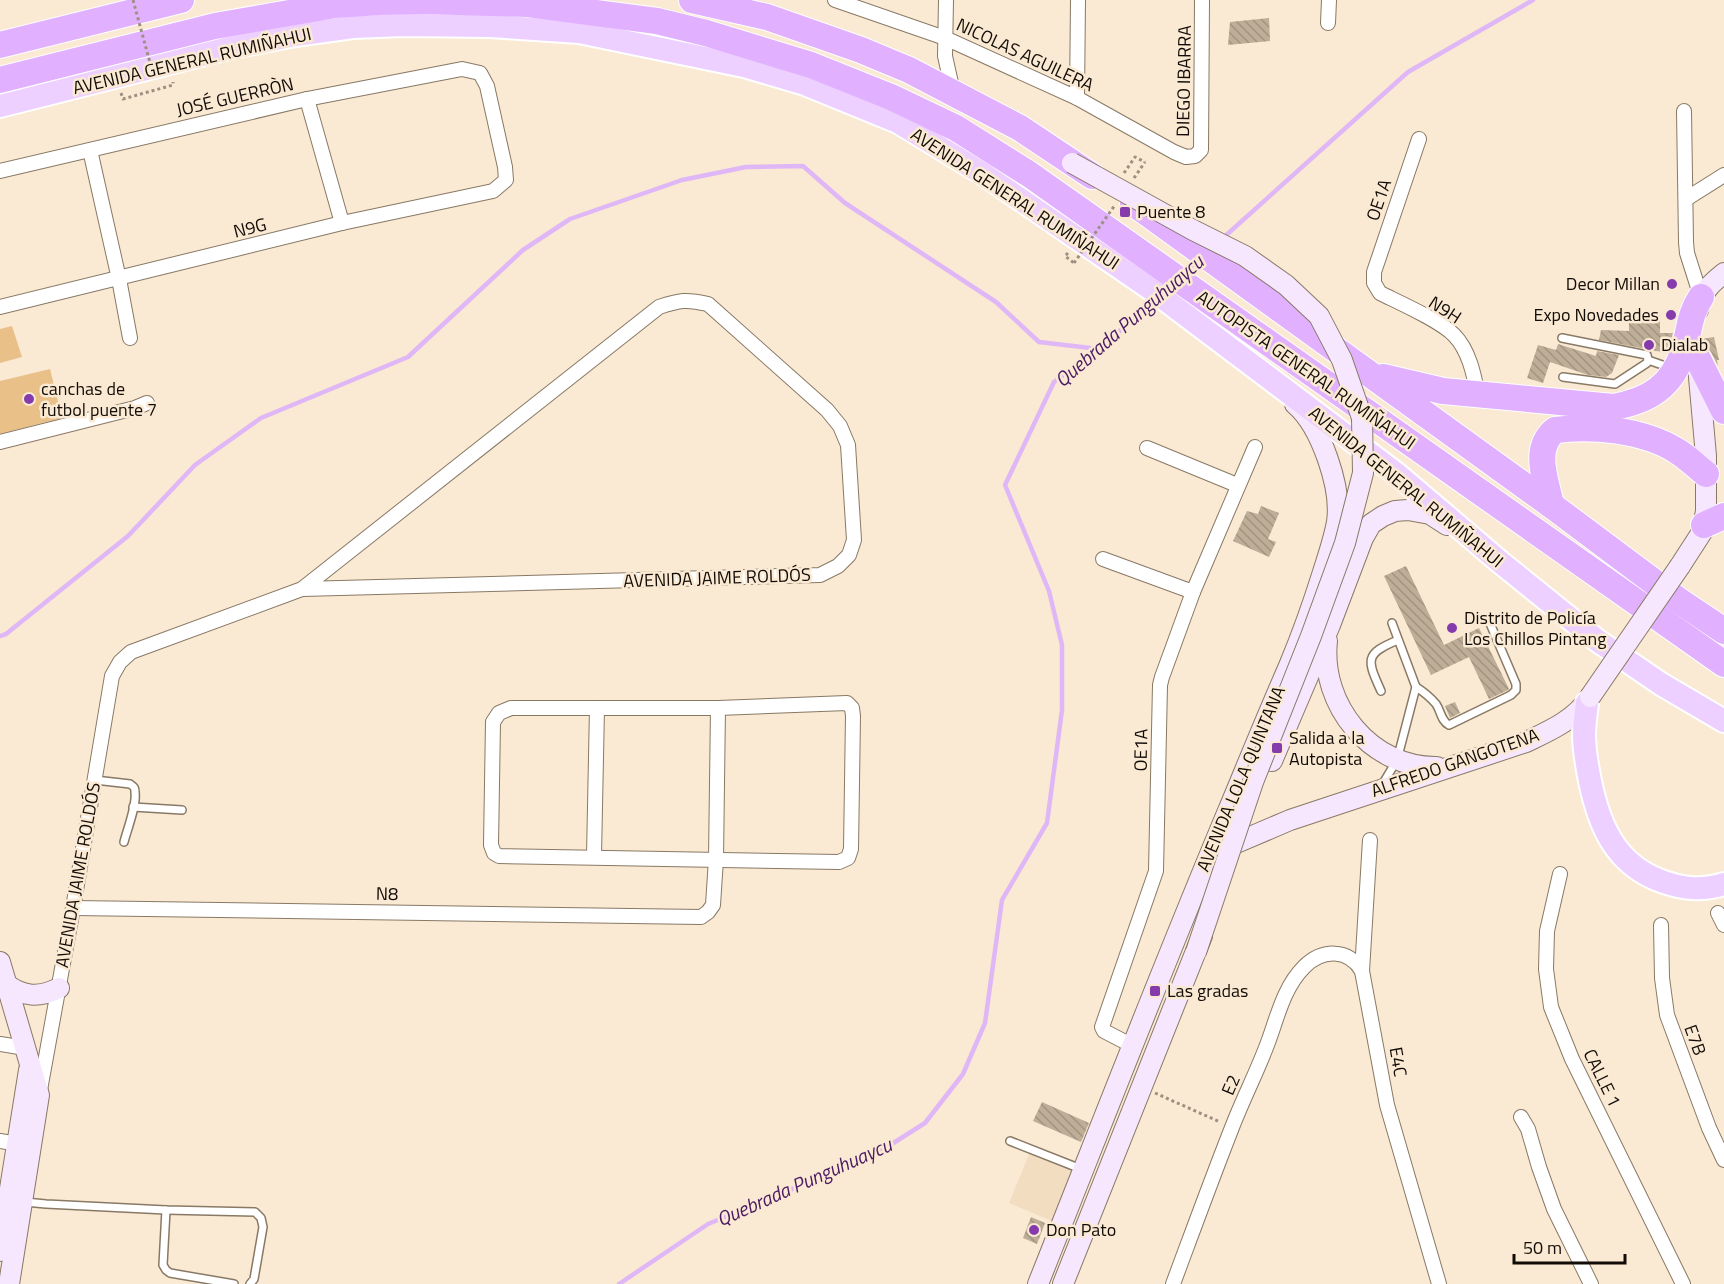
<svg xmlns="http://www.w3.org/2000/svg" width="1724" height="1284" font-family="'Titillium Web',sans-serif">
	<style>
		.built { fill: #f2ddc0 }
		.pitch { fill: #eac089 }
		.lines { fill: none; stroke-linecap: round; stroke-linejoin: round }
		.stream { stroke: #dfb7f7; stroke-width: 4.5 }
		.building { fill: url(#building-back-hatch) }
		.lane-casing { stroke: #887965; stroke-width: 10 }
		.street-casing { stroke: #887965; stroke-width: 16 }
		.secondary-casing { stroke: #887965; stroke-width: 22 }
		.primary-casing { stroke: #fff; stroke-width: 26 }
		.highway-casing { stroke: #fff; stroke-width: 28 }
		.path { stroke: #9d9081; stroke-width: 3; stroke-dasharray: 3 3; stroke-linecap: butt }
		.lane { stroke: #fff; stroke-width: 7 }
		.street { stroke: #fff; stroke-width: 14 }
		.secondary { stroke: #f6e7ff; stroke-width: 20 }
		.primary { stroke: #edd0ff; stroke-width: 22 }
		.highway { stroke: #e1b0ff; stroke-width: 26 }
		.secondary-bridge-casing { stroke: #887965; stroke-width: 22; stroke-linecap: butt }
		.path-bridge { stroke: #9d9081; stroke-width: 3; stroke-dasharray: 3 3; stroke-linecap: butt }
		.secondary-bridge { stroke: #f6e7ff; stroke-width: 20 }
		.poi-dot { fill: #863bac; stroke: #fae9d3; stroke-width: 2 }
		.labels { text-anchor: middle; stroke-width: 5; stroke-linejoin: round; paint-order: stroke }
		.street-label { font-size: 18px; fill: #120c06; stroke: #fae9d3 }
		.poi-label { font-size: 18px; fill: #120c06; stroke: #fae9d3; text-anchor: start }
		.water-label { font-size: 20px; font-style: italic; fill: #4b1a63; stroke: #fae9d3 }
	</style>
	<defs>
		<pattern id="building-back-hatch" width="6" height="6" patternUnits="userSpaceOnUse" patternTransform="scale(1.5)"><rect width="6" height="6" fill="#beae98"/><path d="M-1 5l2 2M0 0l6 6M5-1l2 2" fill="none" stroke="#a29482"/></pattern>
	</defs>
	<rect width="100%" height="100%" fill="#fae9d3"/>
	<polygon class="built" points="1030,1152 1073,1169 1052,1221 1009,1203"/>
	<g class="pitch">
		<polygon points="12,326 22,357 0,363 0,329"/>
		<polygon points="50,369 62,418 0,434 0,381"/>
	</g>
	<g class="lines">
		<g class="stream">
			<polyline points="1223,238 1408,72 1533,0"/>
			<polyline points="1183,274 1199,259"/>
			<polyline points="0,636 6,634 128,536 195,465 261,418 408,357 523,250 570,219 682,180 746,167 803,166 845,203 996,302 1039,342 1099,349"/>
			<polyline points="619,1284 708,1224 876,1154 925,1123 963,1074 985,1023 1002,900 1047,823 1062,710 1062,645 1049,591 1005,485 1054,382 1099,349 1155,300"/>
		</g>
	</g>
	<g class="building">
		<polygon points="1269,18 1270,41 1228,45 1230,22"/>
		<polygon points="1660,313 1660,333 1673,333 1667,353 1599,340 1601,330 1629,331 1629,314"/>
		<polygon points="1714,337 1719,360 1717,360 1718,366 1711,352 1707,347 1703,345 1702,341 1702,339"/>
		<polygon points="1558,344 1596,356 1597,351 1619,355 1612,373 1606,377 1588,375 1550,362 1543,383 1527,378 1538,345 1556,350"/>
		<polygon points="1261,506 1279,513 1268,539 1276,542 1269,557 1233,541 1247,511 1258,514"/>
		<polygon points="1406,566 1444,645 1479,628 1509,689 1508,690 1489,699 1469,657 1431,675 1384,576"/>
		<polygon points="1455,702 1460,713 1450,718 1445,706"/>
		<polygon points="1042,1102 1089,1123 1081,1142 1033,1121"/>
		<polygon points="1031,1217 1045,1223 1037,1244 1023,1238"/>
	</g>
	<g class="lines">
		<defs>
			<g id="lane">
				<polyline points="1562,338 1647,355 1648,360 1647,363 1615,384 1563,377"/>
				<polyline points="1648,360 1671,368"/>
				<polyline points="1392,623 1416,687"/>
				<path d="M1381 691C1367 660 1364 654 1398 640"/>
				<path d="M95 780 130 784C134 787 135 787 135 792 137 805 127 830 124 842"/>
				<path d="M1382 785 1397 760 1416 687C1424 692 1430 697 1436 704 1441 711 1441 721 1449 725L1511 695 1516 690V684L1489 621"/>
				<polyline points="133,807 182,810"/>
				<polyline points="1010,1141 1081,1169"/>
				<polyline points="25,1202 46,1204 166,1210 255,1212 261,1218 263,1227 254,1279 250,1284"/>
				<polyline points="166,1210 163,1265 166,1270 170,1273 234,1284"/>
			</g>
			<g id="street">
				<polyline points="835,0 945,38 1077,98 1174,152 1186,157 1195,156 1201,150 1202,0"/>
				<polyline points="946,0 945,56 953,92"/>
				<polyline points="1328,23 1329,0"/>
				<polyline points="1077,98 1078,0"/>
				<polyline points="307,99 342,223"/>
				<polyline points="1684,111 1686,242 1687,253 1701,297"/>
				<path d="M1419 139 1374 272V283L1380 293C1400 303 1439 320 1454 335 1469 350 1474 375 1478 395"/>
				<polyline points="90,150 119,279 130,338"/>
				<polyline points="0,171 307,99 462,69 480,73 487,86 505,167 506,180 493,191 342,223 0,307"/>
				<polyline points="1686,199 1724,175"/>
				<polyline points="0,442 135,408 147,403"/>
				<polyline points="1147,448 1237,485"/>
				<polyline points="1103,559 1193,592"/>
				<polygon points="847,703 852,708 853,716 851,849 848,858 839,862 499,856 494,853 491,845 493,722 499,713 511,708 718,708"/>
				<polyline points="1370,840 1362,971 1387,1105 1439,1284"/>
				<polyline points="594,856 597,708"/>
				<polyline points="1560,874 1547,931 1546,969 1551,1007 1572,1059 1683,1284"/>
				<polyline points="73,908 701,917 708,912 713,905 716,859 718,708"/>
				<polyline points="1718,913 1724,925"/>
				<polyline points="1661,925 1662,978 1667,1015 1709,1128 1724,1160"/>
				<polyline points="0,1044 25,1048"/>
				<polyline points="1133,1046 1104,1031 1102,1027 1156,871 1160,685 1162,677 1193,592 1255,447"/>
				<path d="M40 1090 73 908 112 676 120 662 131 652 302 589 659 307C680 300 686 299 708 304L827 410 840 426 848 445 854 540 849 555 838 566 820 575 302 589"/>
				<polyline points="1521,1117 1528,1129 1539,1167 1554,1209 1591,1284"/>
				<polyline points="0,1141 17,1144"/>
				<path d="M1173 1284C1192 1233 1211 1181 1231 1130 1242 1101 1256 1074 1267 1045 1277 1019 1283 988 1304 967 1322 949 1348 948 1362 971"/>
			</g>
			<g id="secondary">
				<path d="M1698 310C1703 291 1709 285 1724 273"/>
				<polyline points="1680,566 1702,532 1706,511 1706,456 1698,366"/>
				<path d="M1327 641C1320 705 1371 768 1437 767"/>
				<polyline points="1272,761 1330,625 1363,538 1371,524 1383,516 1395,511 1408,510 1430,514 1447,525"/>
				<path d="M1222 849 1290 820 1526 742C1549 731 1575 720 1590 697"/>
				<polyline points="0,962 39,1095 9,1284"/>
				<path d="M6 984C23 997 39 998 59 988"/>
				<polyline points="0,1251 29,1070"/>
				<path d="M1038 1284C1101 1126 1162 968 1228 811 1248 763 1268 714 1289 666 1302 635 1313 604 1323 572 1328 556 1334 539 1337 522 1342 488 1321 426 1295 404"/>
				<polyline points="1063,1284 1202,936"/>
			</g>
			<g id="primary">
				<polyline points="0,106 233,47 295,35 353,27 404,25 490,26 579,32 744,66 805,84 898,122 985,175 1151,289 1398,475 1500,562 1598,641 1661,684 1724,721"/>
				<path d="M1587 703C1586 713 1584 724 1584 735 1584 750 1587 766 1590 781 1599 825 1615 864 1661 881 1683 889 1702 891 1724 884"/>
			</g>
			<g id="highway">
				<polyline points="692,0 767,17 861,50 909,70 1020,128 1092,176"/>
				<polyline points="0,45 181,0"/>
				<polyline points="0,80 215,26 335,5 379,2 422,1 528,4 657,21 706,33 811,65 891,97 956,128 1029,174 1724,664"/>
				<polyline points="1133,203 1551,505 1678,600 1724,631"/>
				<polyline points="1698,359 1724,411"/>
				<path d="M1383 377 1443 391 1613 407C1649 401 1673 386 1684 349 1690 329 1689 315 1701 297"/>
				<path d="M1551 505C1546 480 1532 449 1555 430 1592 425 1644 430 1677 451 1687 457 1697 467 1706 474"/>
				<polyline points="1704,525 1724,516"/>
			</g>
		</defs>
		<use href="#lane" class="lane-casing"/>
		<use href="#street" class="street-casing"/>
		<use href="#secondary" class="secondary-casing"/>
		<use href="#primary" class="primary-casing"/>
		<use href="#highway" class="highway-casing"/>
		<g class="path">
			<polyline points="121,93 123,99 173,85 173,82"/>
			<polyline points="1124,173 1135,157 1145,162"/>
			<polyline points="1068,253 1065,256 1074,263"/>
			<polyline points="1155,1093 1220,1122"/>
		</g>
		<use href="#lane" class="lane"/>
		<use href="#street" class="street"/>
		<use href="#secondary" class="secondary"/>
		<use href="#primary" class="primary"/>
		<use href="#highway" class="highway"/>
		<defs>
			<g id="secondary-bridge">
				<polyline points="1072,163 1193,230 1245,256 1286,285 1319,316 1342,360 1362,418 1363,473 1345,543 1311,636 1253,782 1196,952"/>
				<polyline points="1590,697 1680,566"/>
			</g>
		</defs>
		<use href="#secondary-bridge" class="secondary-bridge-casing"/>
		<g class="path-bridge">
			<polyline points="133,0 155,81"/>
			<polyline points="1134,178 1145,162"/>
			<polyline points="1074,263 1115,205"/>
		</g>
		<use href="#secondary-bridge" class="secondary-bridge"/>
	</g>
	<g class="poi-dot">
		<rect x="1119" y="206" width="12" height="12" rx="3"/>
		<circle cx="1672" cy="284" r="6"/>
		<circle cx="1671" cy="315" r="6"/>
		<circle cx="1649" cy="345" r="6"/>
		<circle cx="29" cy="399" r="6"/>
		<circle cx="1452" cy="628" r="6"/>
		<rect x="1271" y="742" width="12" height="12" rx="3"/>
		<rect x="1149" y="985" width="12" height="12" rx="3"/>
		<circle cx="1034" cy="1230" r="6"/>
	</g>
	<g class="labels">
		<g class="street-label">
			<text transform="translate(1025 55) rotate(25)" y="6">NICOLAS AGUILERA</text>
			<text transform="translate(192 61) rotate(-13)" y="6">AVENIDA GENERAL RUMIÑAHUI</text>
			<text transform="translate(1184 81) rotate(-89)" y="6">DIEGO IBARRA</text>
			<text transform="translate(235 97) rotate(-13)" y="6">JOSÉ GUERRÒN</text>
			<text transform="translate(1015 199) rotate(33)" y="6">AVENIDA GENERAL RUMIÑAHUI</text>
			<text transform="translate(1379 200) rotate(-71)" y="6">OE1A</text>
			<text transform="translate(250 228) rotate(-14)" y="6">N9G</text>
			<text transform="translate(1445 310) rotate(33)" y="6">N9H</text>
			<text transform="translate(1306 370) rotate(35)" y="6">AUTOPISTA GENERAL RUMIÑAHUI</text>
			<text transform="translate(1406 487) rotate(39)" y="6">AVENIDA GENERAL RUMIÑAHUI</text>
			<text transform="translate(717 578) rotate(-2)" y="6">AVENIDA JAIME ROLDÓS</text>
			<text transform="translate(1141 750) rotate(-89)" y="6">OE1A</text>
			<text transform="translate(1455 763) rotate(-19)" y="6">ALFREDO GANGOTENA</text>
			<text transform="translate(1241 779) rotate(-67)" y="6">AVENIDA LOLA QUINTANA</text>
			<text transform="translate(78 875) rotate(-80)" y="6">AVENIDA JAIME ROLDÓS</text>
			<text transform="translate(387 894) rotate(1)" y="6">N8</text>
			<text transform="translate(1695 1040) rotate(70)" y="6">E7B</text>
			<text transform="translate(1398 1062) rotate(80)" y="6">E4C</text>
			<text transform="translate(1602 1078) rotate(64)" y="6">CALLE 1</text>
			<text transform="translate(1231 1085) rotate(-67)" y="6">E2</text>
		</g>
		<g class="poi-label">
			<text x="1137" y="218">Puente 8</text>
			<text x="1660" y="290" text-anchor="end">Decor Millan</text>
			<text x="1659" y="321" text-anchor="end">Expo Novedades</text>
			<text x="1661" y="351">Dialab</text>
			<text x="41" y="395">canchas de<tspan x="41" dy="21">futbol puente 7</tspan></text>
			<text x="1464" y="624">Distrito de Policía<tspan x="1464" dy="21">Los Chillos Pintang</tspan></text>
			<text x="1289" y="744">Salida a la<tspan x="1289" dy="21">Autopista</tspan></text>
			<text x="1167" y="997">Las gradas</text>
			<text x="1046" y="1236">Don Pato</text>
		</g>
		<g class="water-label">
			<text transform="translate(1129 321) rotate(-41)" y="7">Quebrada Punguhuaycu</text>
			<text transform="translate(804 1182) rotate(-24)" y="7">Quebrada Punguhuaycu</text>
		</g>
	</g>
	<path d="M1514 1254v9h111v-9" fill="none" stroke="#120c06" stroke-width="3"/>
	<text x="1523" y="1254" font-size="18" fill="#120c06" stroke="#fae9d3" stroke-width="4.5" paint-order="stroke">50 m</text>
</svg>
